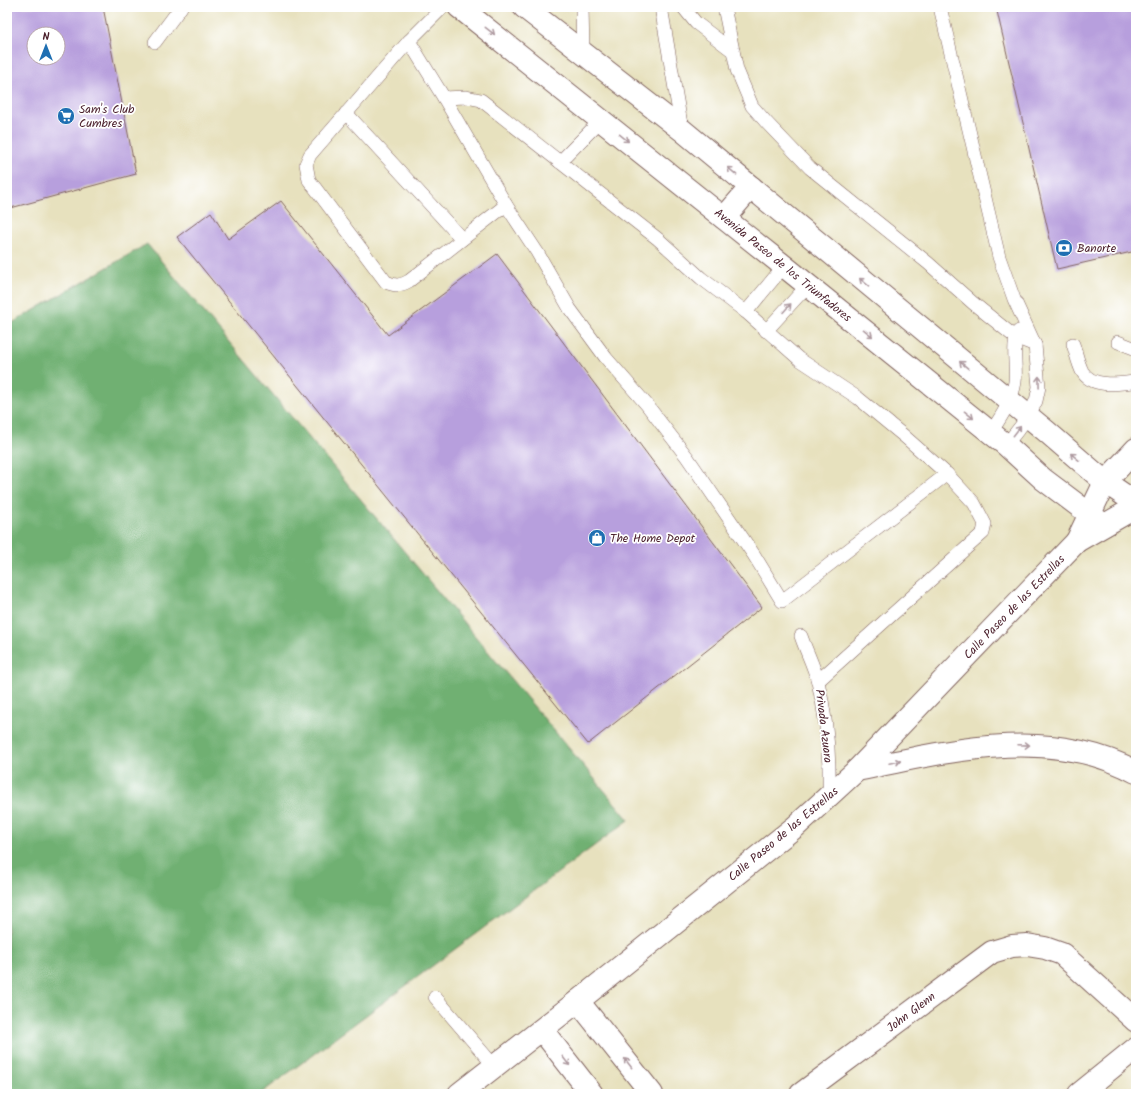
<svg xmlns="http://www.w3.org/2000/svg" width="1143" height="1101" font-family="Kalam,sans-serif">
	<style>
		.forest { fill: #6fb072; stroke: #5c684e }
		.building { fill: #b79fdd; fill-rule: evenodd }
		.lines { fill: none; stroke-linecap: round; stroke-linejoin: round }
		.lane-casing { stroke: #81635e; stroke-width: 14 }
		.street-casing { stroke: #81635e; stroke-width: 24 }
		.secondary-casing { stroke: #81635e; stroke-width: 24 }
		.lane { stroke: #fff; stroke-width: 13 }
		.street { stroke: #fff; stroke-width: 22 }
		.secondary { stroke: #fff; stroke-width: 22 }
		.oneway { stroke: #ae9aa0 }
		.labels { text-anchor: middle; stroke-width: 3.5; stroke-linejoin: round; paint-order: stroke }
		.poi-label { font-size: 12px; fill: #4a1f2b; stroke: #fff; text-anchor: start }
		.street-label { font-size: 12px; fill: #4a1f2b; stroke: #fff }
	</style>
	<rect width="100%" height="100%" fill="#fff"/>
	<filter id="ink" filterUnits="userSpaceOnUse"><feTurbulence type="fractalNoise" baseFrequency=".025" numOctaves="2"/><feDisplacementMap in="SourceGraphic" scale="8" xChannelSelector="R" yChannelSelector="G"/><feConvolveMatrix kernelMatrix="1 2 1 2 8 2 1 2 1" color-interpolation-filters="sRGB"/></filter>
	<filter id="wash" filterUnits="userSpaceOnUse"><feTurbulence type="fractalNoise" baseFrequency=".012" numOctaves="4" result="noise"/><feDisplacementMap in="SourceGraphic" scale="16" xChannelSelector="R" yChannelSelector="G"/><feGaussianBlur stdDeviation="0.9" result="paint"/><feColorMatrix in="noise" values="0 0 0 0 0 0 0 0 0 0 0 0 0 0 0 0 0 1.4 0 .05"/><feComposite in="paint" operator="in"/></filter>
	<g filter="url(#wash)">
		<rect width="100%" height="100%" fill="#e7e1be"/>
		<polygon class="forest" points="147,244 629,820 260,1094 7,1094 7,326"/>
		<g id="blocks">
			<g class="building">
				<path d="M7 7H103L136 174 7 209ZM34 34H58V58H34Z"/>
				<polygon points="996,7 1136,7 1136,251 1057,269"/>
				<polygon points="281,201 388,335 497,254 762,607 588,744 177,237 211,212 228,239"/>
			</g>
		</g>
	</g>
	<g filter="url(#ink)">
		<use href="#blocks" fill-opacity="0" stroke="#81635e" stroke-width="1"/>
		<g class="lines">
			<defs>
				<g id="lane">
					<polyline points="443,7 409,41 444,98 506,205 537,252 570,309 606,358 647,405 687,457 754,555 782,601 947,474"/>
					<polyline points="582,7 583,54"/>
					<polyline points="661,7 682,130"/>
					<polyline points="683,7 696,23 733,51"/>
					<polyline points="724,7 737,70 752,106 766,122 810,168 928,263 973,303 1015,337 1035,345"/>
					<polyline points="940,7 999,257 1014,299 1035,345 1039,387 1036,401 1028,417 1006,445"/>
					<path d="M409 41 310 155 306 164 309 180 386 282C395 286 400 286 409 281L506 205"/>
					<polyline points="155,42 181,7"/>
					<polyline points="444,98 466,97 481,100 658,239 701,278 746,312 799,359 858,398 904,436 947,474 974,503 985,524 983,533 818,681"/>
					<polyline points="346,113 462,239"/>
					<polyline points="560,162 601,120"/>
					<polyline points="746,312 784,266"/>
					<polyline points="766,331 808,285"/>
					<polyline points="1118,342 1136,349"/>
					<path d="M1073 344C1076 353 1078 363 1082 371 1091 388 1118 384 1133 382L1136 380"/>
					<path d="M991 432C1001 417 1012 401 1015 382 1017 366 1011 345 1019 331"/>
					<path d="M801 636C806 651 814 666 818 682 827 719 830 758 829 796"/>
					<polyline points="435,997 495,1067"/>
				</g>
				<g id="street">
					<polyline points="459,7 784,266 1006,445 1043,479 1104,525"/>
					<polyline points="524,7 682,130 1046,431 1105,482"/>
					<polyline points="724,218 751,187"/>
					<polyline points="578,1001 652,1094"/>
					<polyline points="542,1030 592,1094"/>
					<polyline points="801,1094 992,952 1012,946 1027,945 1045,948 1062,954 1136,1021"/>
					<polyline points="1079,1094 1136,1048"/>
				</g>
				<g id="secondary">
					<polyline points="1105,482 1136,503"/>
					<polyline points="1077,541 1105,482 1136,449"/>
					<path d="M857 770C948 751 1049 725 1136 772"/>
					<polyline points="459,1094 578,1001 795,827 857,770 1077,541 1136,507"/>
				</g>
			</defs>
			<use href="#lane" class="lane-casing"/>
			<use href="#street" class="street-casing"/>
			<use href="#secondary" class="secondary-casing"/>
			<use href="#lane" class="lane"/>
			<use href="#street" class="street"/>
			<use href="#secondary" class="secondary"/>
		</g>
		<defs><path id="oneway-shaft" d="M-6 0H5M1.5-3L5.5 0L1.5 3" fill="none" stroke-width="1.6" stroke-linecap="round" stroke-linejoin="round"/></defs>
		<g class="oneway">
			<use href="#oneway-shaft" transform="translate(490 31) rotate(38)"/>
			<use href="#oneway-shaft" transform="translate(624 138) rotate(39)"/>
			<use href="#oneway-shaft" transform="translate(732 171) rotate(-140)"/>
			<use href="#oneway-shaft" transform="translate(864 282) rotate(-140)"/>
			<use href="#oneway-shaft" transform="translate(787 308) rotate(-48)"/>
			<use href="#oneway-shaft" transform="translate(868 333) rotate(39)"/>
			<use href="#oneway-shaft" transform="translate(964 365) rotate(-140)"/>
			<use href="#oneway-shaft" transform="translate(1039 382) rotate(-91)"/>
			<use href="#oneway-shaft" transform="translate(969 415) rotate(39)"/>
			<use href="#oneway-shaft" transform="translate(1017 431) rotate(-52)"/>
			<use href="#oneway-shaft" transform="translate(1075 457) rotate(-140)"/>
			<use href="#oneway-shaft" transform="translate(1024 745) rotate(2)"/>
			<use href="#oneway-shaft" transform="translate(895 762) rotate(-12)"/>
			<use href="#oneway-shaft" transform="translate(566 1061) rotate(52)"/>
			<use href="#oneway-shaft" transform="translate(628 1063) rotate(-128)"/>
		</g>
	</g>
	<defs>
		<symbol id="supermarket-disc" viewBox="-11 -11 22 22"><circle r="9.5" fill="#1f6fb2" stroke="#fff"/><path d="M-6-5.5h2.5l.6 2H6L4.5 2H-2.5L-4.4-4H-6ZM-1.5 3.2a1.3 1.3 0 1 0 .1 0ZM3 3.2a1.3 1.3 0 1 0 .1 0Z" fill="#fff"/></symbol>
		<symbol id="bank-disc" viewBox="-11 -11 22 22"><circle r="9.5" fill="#1f6fb2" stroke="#fff"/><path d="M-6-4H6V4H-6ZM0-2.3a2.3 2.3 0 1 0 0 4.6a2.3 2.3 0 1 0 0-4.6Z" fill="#fff"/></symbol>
		<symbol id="shop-disc" viewBox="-11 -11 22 22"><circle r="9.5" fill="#1f6fb2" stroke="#fff"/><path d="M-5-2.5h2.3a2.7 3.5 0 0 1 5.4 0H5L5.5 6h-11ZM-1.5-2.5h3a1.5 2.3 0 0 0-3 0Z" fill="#fff"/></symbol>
	</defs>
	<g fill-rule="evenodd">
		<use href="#supermarket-disc" x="56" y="106" width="20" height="20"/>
		<use href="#bank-disc" x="1054" y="238" width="20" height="20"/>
		<use href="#shop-disc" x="587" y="528" width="20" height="20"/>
	</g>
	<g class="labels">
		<g class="poi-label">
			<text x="79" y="113">Sam's Club<tspan x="79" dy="14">Cumbres</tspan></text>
			<text x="1077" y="252">Banorte</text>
			<text x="610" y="542">The Home Depot</text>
		</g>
		<g class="street-label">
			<text transform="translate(783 265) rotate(39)" y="4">Avenida Paseo de los Triunfadores</text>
			<text transform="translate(1014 607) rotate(-46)" y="4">Calle Paseo de las Estrellas</text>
			<text transform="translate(824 726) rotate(83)" y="4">Privada Azuara</text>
			<text transform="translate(783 834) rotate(-40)" y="4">Calle Paseo de las Estrellas</text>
			<text transform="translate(911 1012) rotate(-37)" y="4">John Glenn</text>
		</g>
	</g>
	<rect width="1143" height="1101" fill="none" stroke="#fff" stroke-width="24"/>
	<g transform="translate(46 46)"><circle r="19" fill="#ffffff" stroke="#b7a5aa"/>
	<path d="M0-3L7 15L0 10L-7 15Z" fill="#1f6fb2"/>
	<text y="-6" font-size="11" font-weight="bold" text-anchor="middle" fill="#4a1f2b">N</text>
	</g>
</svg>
